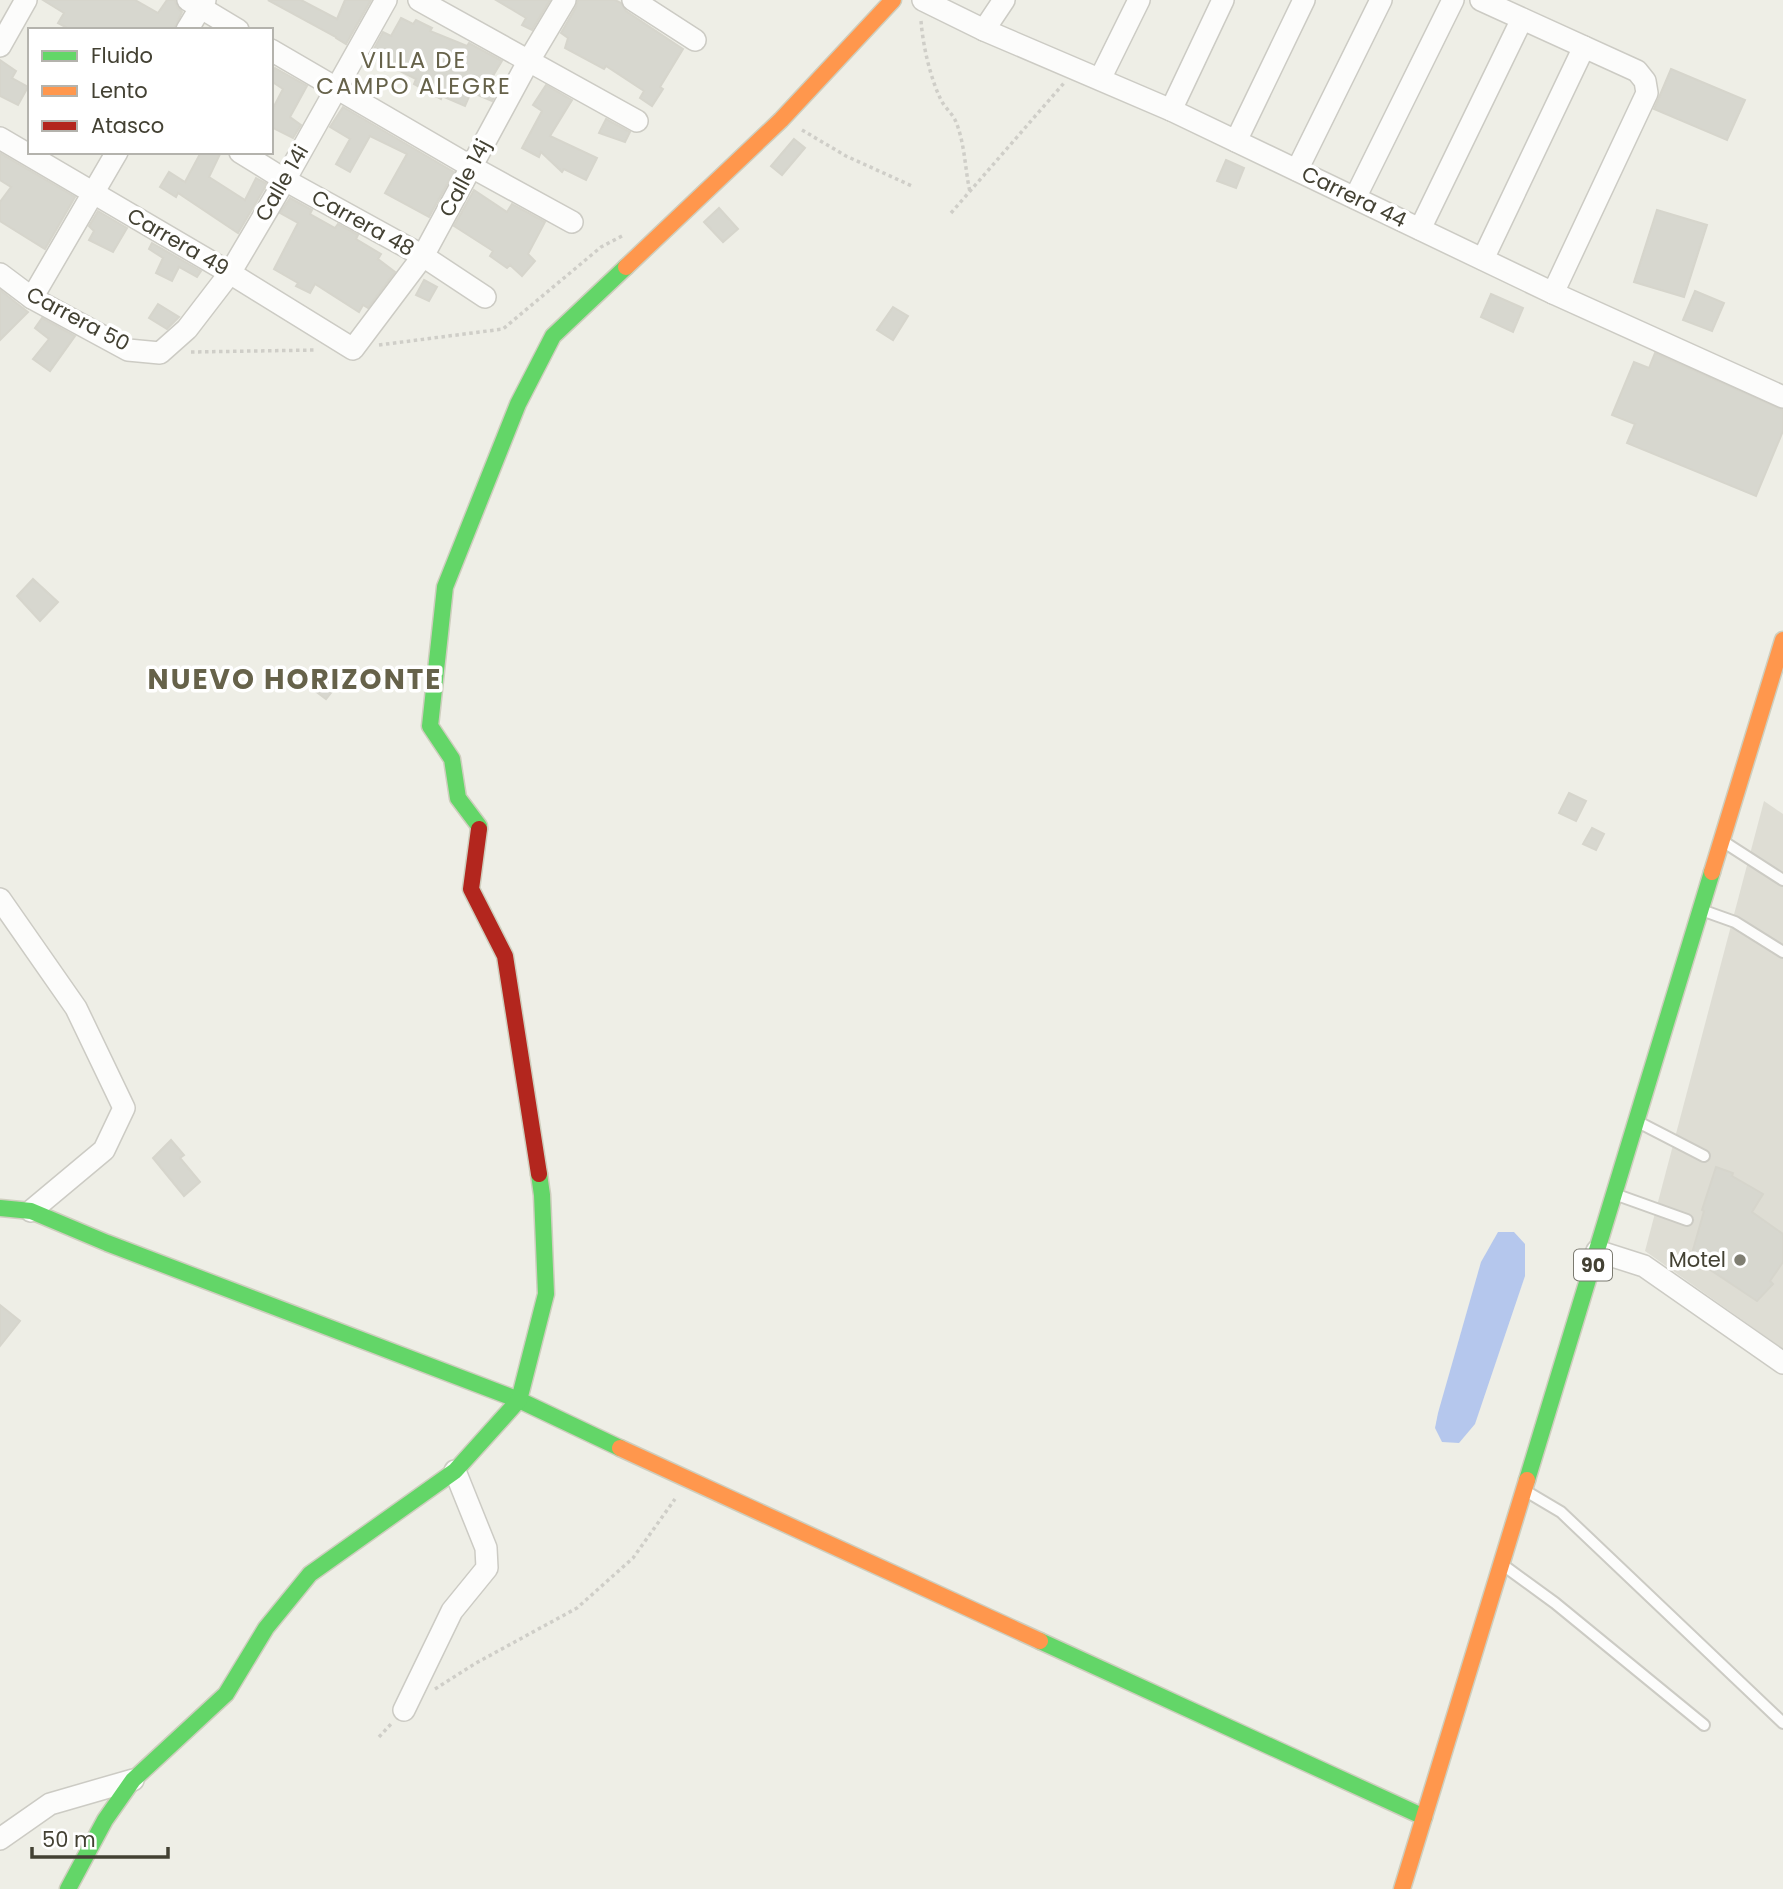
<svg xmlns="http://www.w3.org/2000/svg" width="1783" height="1889" font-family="Poppins,sans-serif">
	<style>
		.industrial { fill: #deddd4 }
		.water { fill: #b5c7ed }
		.building { fill: #d7d7cf; stroke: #d6d5cc; stroke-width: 2 }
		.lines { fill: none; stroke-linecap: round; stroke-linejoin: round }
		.lane-casing { stroke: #cccbc4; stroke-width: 14 }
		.street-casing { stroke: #cccbc4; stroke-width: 24 }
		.fast-casing { stroke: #cecebe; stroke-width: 19 }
		.slow-casing { stroke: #cecebe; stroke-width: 19 }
		.jam-casing { stroke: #cecebe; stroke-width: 19 }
		.path { stroke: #cfcec8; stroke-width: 3.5; stroke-dasharray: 3.5 3.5; stroke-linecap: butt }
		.lane { stroke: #fcfcfb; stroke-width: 10 }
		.street { stroke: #fcfcfb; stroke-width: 21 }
		.fast { stroke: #63d668; stroke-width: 16 }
		.slow { stroke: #ff974d; stroke-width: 16 }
		.jam { stroke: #b3261e; stroke-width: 16 }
		.poi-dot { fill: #7f7e72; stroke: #fff; stroke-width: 2.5 }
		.labels { text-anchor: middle; stroke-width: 7; stroke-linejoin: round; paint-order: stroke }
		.shield { fill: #fff; stroke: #7b7a70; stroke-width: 2 }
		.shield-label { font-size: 19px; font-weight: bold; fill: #434133 }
		.street-label { font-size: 21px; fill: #434133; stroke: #fff }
		.poi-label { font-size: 21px; fill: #434133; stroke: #fff; text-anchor: end }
		.neighbourhood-label { font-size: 23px; letter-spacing: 2px; fill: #66624a; stroke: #fff }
		.district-label { font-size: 28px; font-weight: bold; letter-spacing: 2px; fill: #66624a; stroke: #fff }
	</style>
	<rect width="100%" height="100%" fill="#eeeee6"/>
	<polygon class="industrial" points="1764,801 1783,814 1783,1349 1645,1251"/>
	<polygon class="water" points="1498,1232 1514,1232 1525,1244 1525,1276 1475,1424 1459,1443 1442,1442 1435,1428 1438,1413 1481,1262"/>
	<g class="building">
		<polygon points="43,0 135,0 158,13 167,0 175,0 177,7 182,12 174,30 71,30 58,23 64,13"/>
		<polygon points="268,0 301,0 337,19 345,0 371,0 346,44 336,38 336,37"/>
		<polygon points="496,0 550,0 532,30 522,25 526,18"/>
		<polygon points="578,0 615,0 621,3 626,11 683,49 660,87 663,89 652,106 640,98 644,91 606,66 604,69 565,48 568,38 561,33 576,7"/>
		<polygon points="401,18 413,24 416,20 432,28 430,31 467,46 469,43 502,61 488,84 499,88 492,101 471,92 465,106 442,96 441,99 414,84 416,79 370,56 383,32 391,36"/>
		<polygon points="0,60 16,71 12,78 28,87 18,105 0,96"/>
		<polygon points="275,68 307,86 290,117 301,125 293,138 271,127 271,112 283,89 271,81 271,74"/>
		<polygon points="1671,69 1745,100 1727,140 1654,109"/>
		<polygon points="546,85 572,100 550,136 597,158 586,180 564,169 562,172 541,152 539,157 522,148 542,111 533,105"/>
		<polygon points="343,107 454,172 429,217 385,193 407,154 370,136 350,172 336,164 350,139 330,127"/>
		<polygon points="606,119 630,132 625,142 599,133"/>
		<polygon points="794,139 805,148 782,175 771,166"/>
		<polygon points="201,152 221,152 209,177 245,200 256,178 267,184 238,233 178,193 176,197 160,187 169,172 185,182"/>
		<polygon points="0,153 75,197 45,249 0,221 0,202 11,187 0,180"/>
		<polygon points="1226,160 1244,168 1236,188 1217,181"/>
		<polygon points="474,190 507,212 512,204 545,222 528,254 535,261 522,276 510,265 507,268 490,256 493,251 454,226"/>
		<polygon points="290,198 312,210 310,214 335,228 338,224 358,235 356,239 381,254 378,259 395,272 368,308 363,305 359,312 315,284 310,293 296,286 298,283 274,269 298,223 280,213"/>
		<polygon points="719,208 738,229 723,242 704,222"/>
		<polygon points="1657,210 1707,225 1684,297 1634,282"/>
		<polygon points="98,211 127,228 113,252 89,240 94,231 89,226"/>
		<polygon points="152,243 201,271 197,277 179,267 172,281 156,273 163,258 149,249"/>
		<polygon points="424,280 437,287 429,301 416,295"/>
		<polygon points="0,290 28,312 0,340"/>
		<polygon points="1695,291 1724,303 1712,331 1683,320"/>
		<polygon points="1491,294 1523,308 1513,332 1481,317"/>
		<polygon points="158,304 179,317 167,329 149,318"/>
		<polygon points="893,307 908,316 893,340 877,330"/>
		<polygon points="42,318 75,336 50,371 33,359 49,339 35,328"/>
		<polygon points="1655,353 1783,410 1783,431 1756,496 1627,443 1635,424 1612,415 1634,362 1649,368"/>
		<polygon points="33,579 58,602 40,621 17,596"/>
		<polygon points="326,675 338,684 326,699 314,690"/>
		<polygon points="1569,793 1586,801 1576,821 1559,813"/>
		<polygon points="1592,828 1604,834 1596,850 1583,844"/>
		<polygon points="171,1140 184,1155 180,1158 200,1182 184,1196 153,1158"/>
		<polygon points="1716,1167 1733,1173 1732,1176 1763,1194 1752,1212 1783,1234 1783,1262 1770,1281 1773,1284 1757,1301 1691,1257 1704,1211 1702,1210"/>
		<polygon points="0,1305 20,1321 0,1346"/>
	</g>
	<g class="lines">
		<defs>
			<g id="lane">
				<polyline points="1727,844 1783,880"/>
				<polyline points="1707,912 1735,922 1783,952"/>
				<polyline points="1642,1124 1704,1156"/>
				<polyline points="1620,1196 1687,1220"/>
				<polyline points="1529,1493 1561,1512 1783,1723"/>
				<polyline points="1507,1568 1555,1603 1704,1725"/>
			</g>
			<g id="street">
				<polyline points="188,0 238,30"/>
				<polyline points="419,0 637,121"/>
				<polyline points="633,0 695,40"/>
				<polyline points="923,0 984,30 1171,110 1553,293 1783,397"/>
				<polyline points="1481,0 1637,71 1645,81 1647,93 1553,293"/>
				<polyline points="187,30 205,0"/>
				<polyline points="984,30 1004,0"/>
				<polyline points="0,46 26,0"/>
				<polyline points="271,50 470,166 572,222"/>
				<polyline points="1100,79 1139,0"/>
				<polyline points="1171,110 1223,0"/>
				<polyline points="0,138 230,273 353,349 423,256 528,62 565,0"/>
				<polyline points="1236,141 1304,0"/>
				<polyline points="240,152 285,180 423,256 485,297"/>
				<polyline points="1297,170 1381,0"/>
				<polyline points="1355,198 1453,0"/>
				<polyline points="1420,229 1522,19"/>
				<polyline points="1483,259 1584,47"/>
				<polyline points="0,274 32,298 128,350 160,353 187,329 230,273 285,180 386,0"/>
				<polyline points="32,298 117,152"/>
				<polyline points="0,899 76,1008 124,1108 104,1150 31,1211"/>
				<polyline points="1597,1251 1644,1266 1783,1363"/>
				<polyline points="404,1710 452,1611 487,1568 486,1548 455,1471"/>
				<polyline points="0,1839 50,1804 133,1780"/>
			</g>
			<g id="fast">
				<polyline points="479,829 479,826 458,798 452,759 430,726 445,587 518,404 553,336 626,267"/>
				<polyline points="0,1208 31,1211 107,1243 519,1400 620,1448"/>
				<polyline points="1527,1480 1712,872"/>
				<polyline points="1040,1641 1424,1817"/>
				<polyline points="68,1889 105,1820 133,1780 226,1694 266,1628 310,1574 455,1471 519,1400 546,1294 542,1195 539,1174"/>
			</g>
			<g id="slow">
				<polyline points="626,267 781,120 893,0"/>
				<polyline points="1712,872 1783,640"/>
				<polyline points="620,1448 1040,1641"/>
				<polyline points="1402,1889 1527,1480"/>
			</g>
			<polyline id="jam" points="479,829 471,889 505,956 539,1174"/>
		</defs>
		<use href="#lane" class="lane-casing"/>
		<use href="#street" class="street-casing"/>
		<use href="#fast" class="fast-casing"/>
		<use href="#slow" class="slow-casing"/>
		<use href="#jam" class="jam-casing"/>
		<g class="path">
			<path d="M921 21C923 46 930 77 941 100 945 108 953 114 956 122 965 144 965 170 970 192"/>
			<polyline points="802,130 846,156 912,186"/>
			<polyline points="951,213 1064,83"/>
			<polyline points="379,345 503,329 601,247 622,236"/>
			<polyline points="191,352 316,350"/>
			<polyline points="435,1689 476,1663 577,1608 633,1558 675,1499"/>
			<polyline points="379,1737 391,1724"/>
		</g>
		<use href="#lane" class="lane"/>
		<use href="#street" class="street"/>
		<use href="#fast" class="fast"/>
		<use href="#slow" class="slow"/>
		<use href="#jam" class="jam"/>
	</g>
	<circle class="poi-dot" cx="1740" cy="1260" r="7"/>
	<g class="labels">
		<rect class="shield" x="1574" y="1249.5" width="38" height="31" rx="5"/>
		<g class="shield-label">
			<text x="1593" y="1272">90</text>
		</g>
		<g class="street-label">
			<text transform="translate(465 178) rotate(-62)" y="7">Calle 14j</text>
			<text transform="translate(282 183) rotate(-60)" y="7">Calle 14i</text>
			<text transform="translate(1354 197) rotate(26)" y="7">Carrera 44</text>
			<text transform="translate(363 223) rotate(29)" y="7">Carrera 48</text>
			<text transform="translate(178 242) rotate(30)" y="7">Carrera 49</text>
			<text transform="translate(78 319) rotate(28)" y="7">Carrera 50</text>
		</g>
		<g class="poi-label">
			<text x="1726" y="1267">Motel</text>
		</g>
		<g class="neighbourhood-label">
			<text x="414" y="68">VILLA DE<tspan x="414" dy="26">CAMPO ALEGRE</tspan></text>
		</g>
		<g class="district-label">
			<text x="295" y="689">NUEVO HORIZONTE</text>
		</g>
	</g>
	<rect x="28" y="28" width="245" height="126" fill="#ffffff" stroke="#b4b3ad" stroke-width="2"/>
	<rect x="42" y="51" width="35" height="10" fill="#63d668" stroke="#b4b3ad" stroke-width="2"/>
	<text x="91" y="63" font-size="21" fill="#434133">Fluido</text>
	<rect x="42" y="86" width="35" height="10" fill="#ff974d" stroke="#b4b3ad" stroke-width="2"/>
	<text x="91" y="98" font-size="21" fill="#434133">Lento</text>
	<rect x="42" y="121" width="35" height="10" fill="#b3261e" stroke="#b4b3ad" stroke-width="2"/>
	<text x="91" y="133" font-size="21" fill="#434133">Atasco</text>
	<path d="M32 1847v10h136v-10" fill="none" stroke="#434133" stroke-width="3.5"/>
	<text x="42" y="1847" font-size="21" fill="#434133" stroke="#ffffff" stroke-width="5" paint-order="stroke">50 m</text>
</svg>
